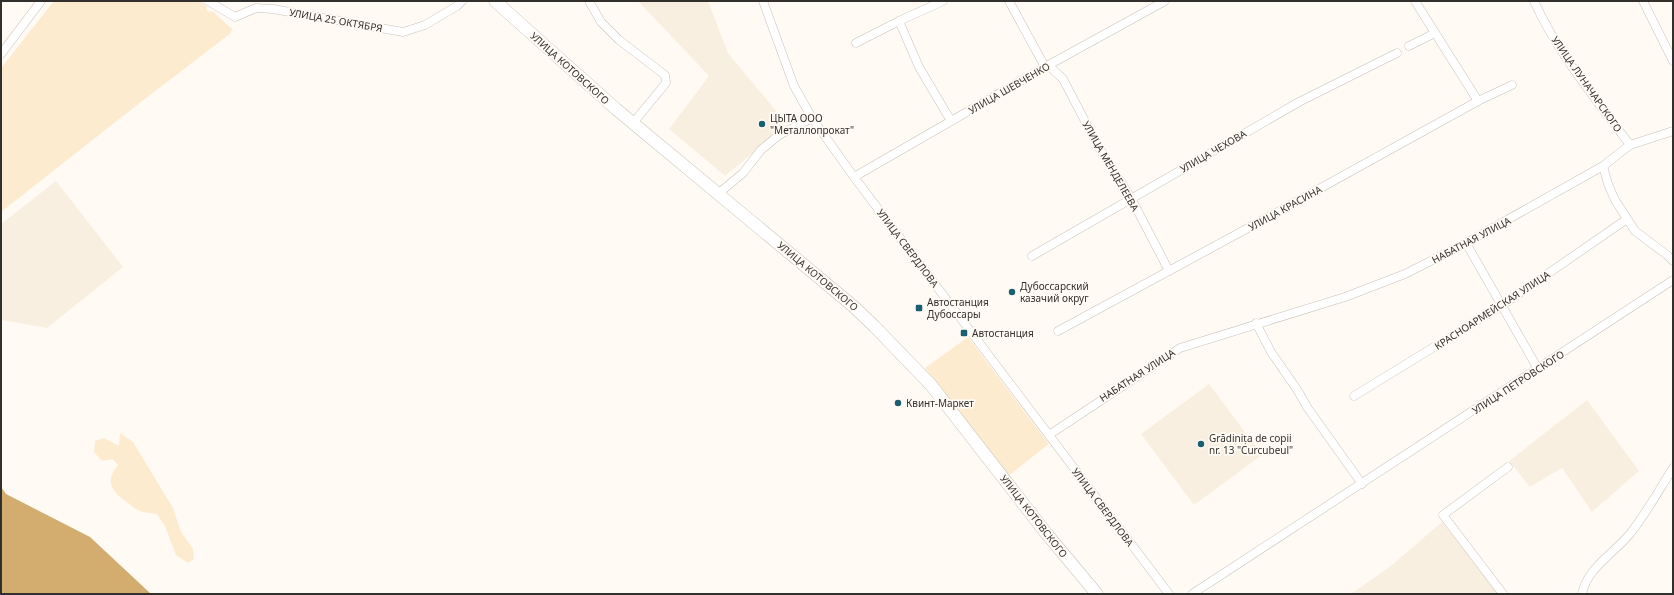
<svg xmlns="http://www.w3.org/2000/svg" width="1674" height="595" font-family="'Noto Sans',sans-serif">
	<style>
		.built { fill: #f9efe1 }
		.green { fill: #fdebd0 }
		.water { fill: #d3ac6f }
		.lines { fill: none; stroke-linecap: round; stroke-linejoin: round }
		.minor-casing { stroke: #c7c2bb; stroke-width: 9 }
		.highway-casing { stroke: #c7c2bb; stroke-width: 13 }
		.minor { stroke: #fff; stroke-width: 8 }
		.highway { stroke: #fff; stroke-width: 12 }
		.poi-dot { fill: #1b6072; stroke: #fffbf4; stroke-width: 1.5 }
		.labels { text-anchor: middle; stroke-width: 3.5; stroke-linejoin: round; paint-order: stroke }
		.street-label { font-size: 10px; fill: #32302d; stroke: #fffbf4 }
		.poi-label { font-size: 10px; fill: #32302d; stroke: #fffbf4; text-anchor: start }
	</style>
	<rect width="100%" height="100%" fill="#fffbf4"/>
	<g class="built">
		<polygon points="638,1 708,1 728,53 783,119 778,133 725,176 669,129 709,76"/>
		<polygon points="56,181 123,267 47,328 1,320 1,224"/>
		<polygon points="1209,384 1262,455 1194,505 1141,434"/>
		<polygon points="1587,400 1639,471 1592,512 1562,468 1530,487 1509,461"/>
		<polygon points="1442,522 1498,594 1351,594 1392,565"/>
	</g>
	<g class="green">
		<polygon points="54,1 201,1 207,7 206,10 209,12 212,11 232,29 231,33 137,105 1,212 1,68"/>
		<polygon points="968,337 1049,444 1008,476 925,368"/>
		<path d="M120 433 133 442 173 508 181 532 193 549 194 559 188 563 176 555 165 526 157 514C151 513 143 513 138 510 134 509 131 505 128 503 112 492 104 482 118 465L113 459 102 461 94 452 95 441 104 438 119 446Z"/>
	</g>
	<polygon class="water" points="1,487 6,494 90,537 151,594 1,594"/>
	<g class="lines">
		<defs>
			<g id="minor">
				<polyline points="208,1 235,17 256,8 273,9 403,32 425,25 457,6 462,1"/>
				<polyline points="589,1 601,22 619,40 665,75 666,83 633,123"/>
				<polyline points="763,1 794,86 812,118 854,177 1169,594"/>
				<polyline points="1009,1 1045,67"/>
				<polyline points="1415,1 1478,101"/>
				<path d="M1534 1C1558 54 1596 99 1630 145"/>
				<polyline points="1643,1 1673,61"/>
				<polyline points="899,21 919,67 951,121"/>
				<polyline points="856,43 899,21 943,1"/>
				<polyline points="1409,46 1435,33"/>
				<polyline points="1,54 41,1"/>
				<polyline points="1048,65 1063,79 1098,146 1131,198 1169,271"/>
				<polyline points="1603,166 1608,184 1615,200 1635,231 1667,255 1673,261"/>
				<polyline points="854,177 1045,67 1165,1"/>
				<polyline points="719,193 743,173 761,150 779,135 812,118"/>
				<polyline points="1466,243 1538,369"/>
				<polyline points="1032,256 1299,102 1397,53"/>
				<polyline points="1256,323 1271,352 1298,391 1307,407 1362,484"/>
				<polyline points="1058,331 1261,221 1478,101 1512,85"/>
				<polyline points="1354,396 1501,306 1627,219"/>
				<polyline points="1049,435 1180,348 1345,297 1405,274 1466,243 1603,166 1630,145 1673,131"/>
				<polyline points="1192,594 1673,280"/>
				<polyline points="1503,594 1443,515 1508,467"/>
				<path d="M1582 594C1587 568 1613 554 1629 535 1646 514 1659 490 1673 468"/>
			</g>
			<polyline id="highway" points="495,1 616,109 787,251 853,306 874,326 931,385 1046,533 1097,594"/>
		</defs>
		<use href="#minor" class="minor-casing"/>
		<use href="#highway" class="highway-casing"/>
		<use href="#minor" class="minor"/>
		<use href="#highway" class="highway"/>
	</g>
	<g class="poi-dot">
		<circle cx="762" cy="124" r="4"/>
		<circle cx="1012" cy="292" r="4"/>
		<rect x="915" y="304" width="8" height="8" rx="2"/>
		<rect x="960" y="329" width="8" height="8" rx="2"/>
		<circle cx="898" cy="403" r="4"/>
		<circle cx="1201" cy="444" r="4"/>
	</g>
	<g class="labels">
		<g class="street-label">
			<text transform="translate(336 20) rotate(10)" y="4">УЛИЦА 25 ОКТЯБРЯ</text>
			<text transform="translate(570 68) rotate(42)" y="4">УЛИЦА КОТОВСКОГО</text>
			<text transform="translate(1587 84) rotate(55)" y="4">УЛИЦА ЛУНАЧАРСКОГО</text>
			<text transform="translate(1009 88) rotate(-30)" y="4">УЛИЦА ШЕВЧЕНКО</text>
			<text transform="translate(1213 151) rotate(-30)" y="4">УЛИЦА ЧЕХОВА</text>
			<text transform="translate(1111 166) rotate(60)" y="4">УЛИЦА МЕНДЕЛЕЕВА</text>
			<text transform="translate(1285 208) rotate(-29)" y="4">УЛИЦА КРАСИНА</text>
			<text transform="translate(1471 240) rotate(-28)" y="4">НАБАТНАЯ УЛИЦА</text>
			<text transform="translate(908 248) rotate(53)" y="4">УЛИЦА СВЕРДЛОВА</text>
			<text transform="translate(818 276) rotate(40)" y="4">УЛИЦА КОТОВСКОГО</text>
			<text transform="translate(1492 310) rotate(-33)" y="4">КРАСНОАРМЕЙСКАЯ УЛИЦА</text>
			<text transform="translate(1137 375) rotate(-33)" y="4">НАБАТНАЯ УЛИЦА</text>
			<text transform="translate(1518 382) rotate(-33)" y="4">УЛИЦА ПЕТРОВСКОГО</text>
			<text transform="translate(1103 507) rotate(53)" y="4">УЛИЦА СВЕРДЛОВА</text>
			<text transform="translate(1034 516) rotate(52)" y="4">УЛИЦА КОТОВСКОГО</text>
		</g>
		<g class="poi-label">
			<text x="770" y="122">ЦЫТА ООО<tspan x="770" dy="12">"Металлопрокат"</tspan></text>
			<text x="1020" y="290">Дубоссарский<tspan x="1020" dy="12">казачий округ</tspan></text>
			<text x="927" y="306">Автостанция<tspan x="927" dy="12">Дубоссары</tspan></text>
			<text x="972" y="337">Автостанция</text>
			<text x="906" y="407">Квинт-Маркет</text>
			<text x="1209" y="442">Grădinița de copii<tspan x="1209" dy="12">nr. 13 "Curcubeul"</tspan></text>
		</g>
	</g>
	<rect width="1674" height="595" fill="none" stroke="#32302d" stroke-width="4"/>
</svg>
